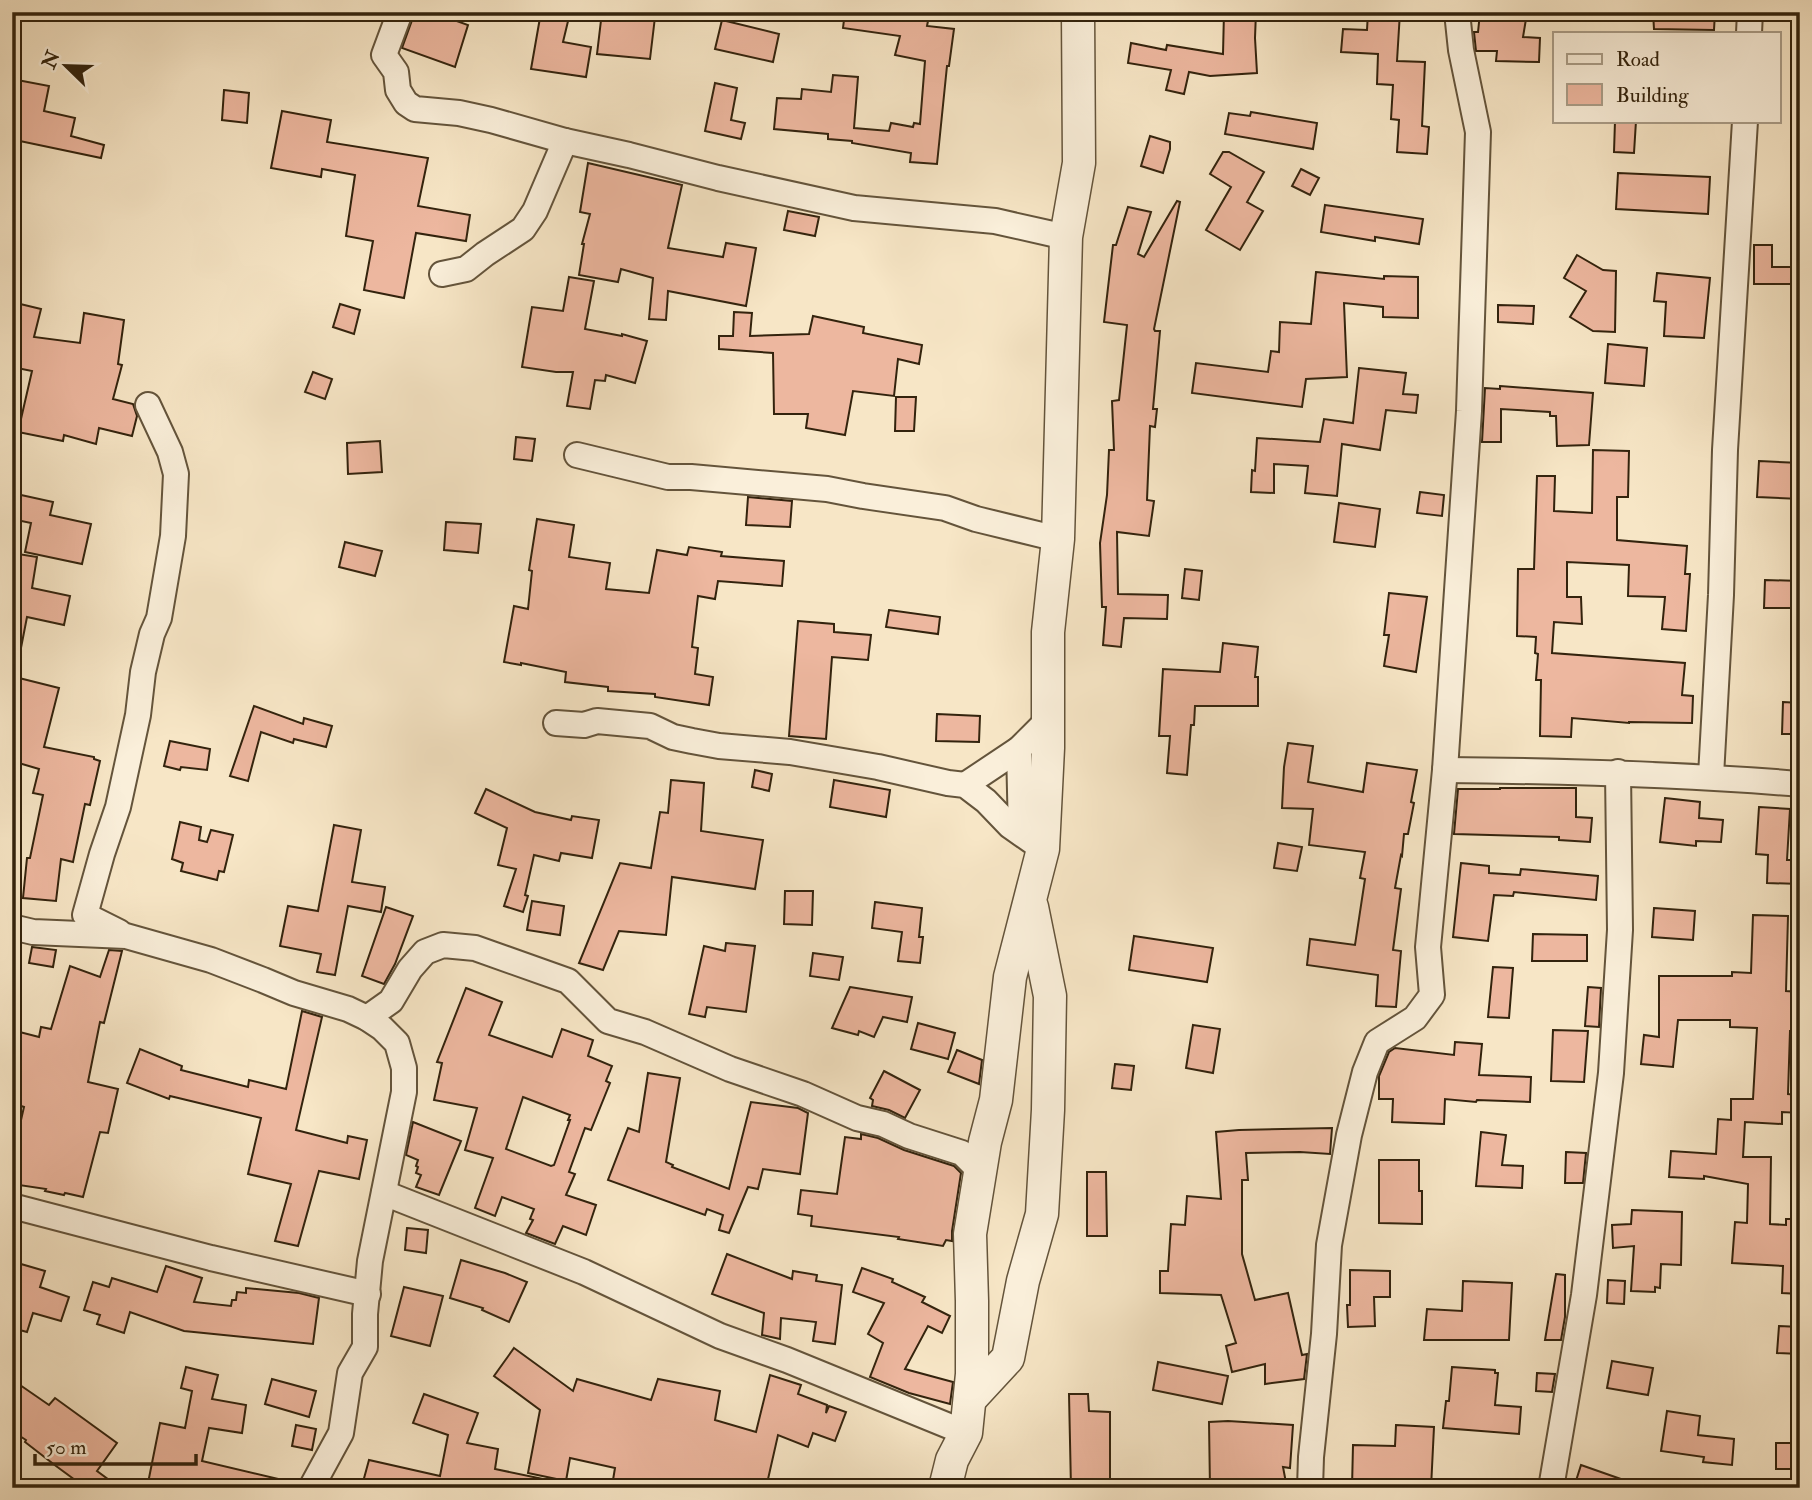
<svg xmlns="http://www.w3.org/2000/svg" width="1812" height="1500" font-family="'IM FELL Double Pica',serif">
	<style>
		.building { fill: #edb79f; stroke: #33230d; stroke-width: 2; fill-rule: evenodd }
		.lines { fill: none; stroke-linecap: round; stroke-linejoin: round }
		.minor-casing { stroke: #64543b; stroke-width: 28 }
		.tertiary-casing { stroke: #64543b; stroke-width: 35 }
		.minor { stroke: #faefda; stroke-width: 24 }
		.tertiary { stroke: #faefda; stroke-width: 32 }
	</style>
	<rect width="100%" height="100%" fill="#f7e6c6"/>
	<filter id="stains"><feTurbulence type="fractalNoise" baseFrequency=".00286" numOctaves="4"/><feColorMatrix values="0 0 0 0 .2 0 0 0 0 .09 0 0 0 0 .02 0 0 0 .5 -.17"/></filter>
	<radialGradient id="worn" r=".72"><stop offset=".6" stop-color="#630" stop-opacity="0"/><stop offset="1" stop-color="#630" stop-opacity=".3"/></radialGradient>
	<g class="building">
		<polygon points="415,12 444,12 443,16 468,25 455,67 402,48"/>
		<polygon points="541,12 569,17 563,42 591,47 586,77 531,69"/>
		<polygon points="602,12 655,17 650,59 597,54"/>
		<polygon points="845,12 895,12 894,16 928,21 927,26 954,29 949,66 947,66 937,164 910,162 911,153 852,143 852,141 828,139 828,134 774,129 777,98 801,99 802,89 831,92 833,75 858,77 854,128 889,131 891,123 913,127 914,123 920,124 925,61 895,55 900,36 843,28"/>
		<polygon points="1224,12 1256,12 1255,38 1257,73 1210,76 1189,72 1184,94 1166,90 1171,70 1128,63 1131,43 1166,50 1167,45 1223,54"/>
		<polygon points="1368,12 1400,12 1397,61 1425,62 1422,126 1429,127 1427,154 1397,152 1399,120 1391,119 1393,85 1377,84 1378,54 1341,52 1343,29 1367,30"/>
		<polygon points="1653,12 1715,12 1714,30 1654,29"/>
		<polygon points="1480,13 1526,19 1523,37 1540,38 1539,62 1496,61 1497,51 1476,51 1474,32 1478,32"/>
		<polygon points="722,20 779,34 773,62 715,49"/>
		<polygon points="12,79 49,86 44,111 75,118 71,136 104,145 101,158 15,140 16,137 12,136"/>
		<polygon points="715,83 737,88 731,120 745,123 741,139 705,131"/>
		<polygon points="224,90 249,93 247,123 222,120"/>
		<polygon points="282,111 331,120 327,142 428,158 418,206 470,215 466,241 416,233 404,298 364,290 373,241 346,236 355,175 322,169 321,177 271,168"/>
		<polygon points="1251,112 1317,123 1313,149 1225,134 1229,113 1250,116"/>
		<polygon points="1615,121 1636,121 1634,153 1614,152"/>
		<polygon points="1150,136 1170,142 1170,149 1163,173 1141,166"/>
		<polygon points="1223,152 1229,152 1264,172 1247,202 1263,211 1240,250 1206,230 1231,187 1210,174"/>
		<polygon points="588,163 682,185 668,248 723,257 726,243 756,248 746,306 668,291 666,320 649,319 653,278 621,269 618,282 579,275 584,244 582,244 590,214 580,212"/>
		<polygon points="1301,169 1319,178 1310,195 1292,186"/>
		<polygon points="1618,173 1710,177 1708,214 1616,209"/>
		<polygon points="1177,201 1180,202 1154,329 1155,331 1160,331 1153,409 1157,409 1155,427 1150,426 1147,500 1154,501 1149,536 1117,532 1118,594 1168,595 1167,619 1124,618 1121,647 1103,645 1106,607 1102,607 1100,543 1107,495 1109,450 1114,450 1112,401 1119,400 1127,325 1104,322 1113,245 1116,245 1128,207 1151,212 1138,254 1144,257"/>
		<polygon points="1325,205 1423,219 1419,244 1375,237 1375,241 1321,232"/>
		<polygon points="788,211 819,217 815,236 784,230"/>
		<polygon points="1754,245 1772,245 1772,267 1800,267 1800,284 1754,284"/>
		<polygon points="1577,255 1603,270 1616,271 1615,332 1593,331 1570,317 1586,291 1564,278"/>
		<polygon points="1316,272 1384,279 1384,276 1418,277 1418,318 1383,317 1383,307 1344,303 1347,377 1306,379 1302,407 1192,393 1196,363 1268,372 1271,351 1279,352 1280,322 1311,324"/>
		<polygon points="1657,273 1710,278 1704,338 1664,336 1666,302 1654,301"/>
		<polygon points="569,277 594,281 585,329 622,336 622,334 647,341 635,383 606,375 605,381 595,380 590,409 567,406 573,372 556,372 522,367 532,307 563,311"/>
		<polygon points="12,302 41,309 34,337 80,343 84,313 124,320 118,364 122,365 113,399 133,404 137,416 132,436 99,428 96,444 64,435 63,441 18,432 32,371 12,367"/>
		<polygon points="340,304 360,310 354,334 333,327"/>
		<polygon points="1498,305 1534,306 1533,324 1498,322"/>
		<polygon points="734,312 752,313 750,336 809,334 813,316 864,327 863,333 922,345 919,364 898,359 894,396 853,391 845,435 806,428 808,414 774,414 773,353 719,349 719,336 733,336"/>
		<polygon points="1608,344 1647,348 1644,386 1605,383"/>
		<polygon points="1359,368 1406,373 1403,394 1418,395 1416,413 1386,410 1380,450 1342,444 1337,496 1305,493 1308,466 1274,464 1274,493 1251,492 1252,470 1255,471 1257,438 1320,442 1324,419 1353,423"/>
		<polygon points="313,372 332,379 325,399 305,392"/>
		<polygon points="1500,386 1593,393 1589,445 1557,446 1556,416 1550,416 1550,412 1501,409 1501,442 1482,442 1485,388 1500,389"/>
		<polygon points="896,397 916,397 914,431 895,431"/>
		<polygon points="516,437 535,439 532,461 514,459"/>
		<polygon points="380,441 382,472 348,474 347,443"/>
		<polygon points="1593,450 1629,451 1628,497 1617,497 1617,540 1687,546 1685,574 1690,574 1686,631 1662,629 1665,597 1628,596 1629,565 1567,562 1567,597 1581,597 1582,624 1554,622 1552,653 1685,663 1682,695 1693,696 1692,723 1629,722 1629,723 1572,718 1571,737 1540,736 1541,680 1536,680 1538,654 1535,653 1536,637 1517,636 1518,569 1534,569 1537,476 1555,476 1554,511 1592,513"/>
		<polygon points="1759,461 1800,463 1800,499 1757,497"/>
		<polygon points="1420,492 1444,495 1442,516 1417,513"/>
		<polygon points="12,493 53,502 50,515 91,524 82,564 25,552 31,523 12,519"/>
		<polygon points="748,497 792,501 790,527 746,525"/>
		<polygon points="1339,503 1380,509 1375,547 1334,542"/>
		<polygon points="537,519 574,525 569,557 610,563 606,589 649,593 657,550 687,555 689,547 722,552 721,556 784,561 782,586 718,581 715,599 698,596 692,647 698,648 695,674 713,677 709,705 655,697 655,694 608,691 608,687 565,682 566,672 521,663 521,665 504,662 514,606 528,609 532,571 529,570"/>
		<polygon points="446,522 481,524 478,553 444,550"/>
		<polygon points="345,542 382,551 375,576 339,567"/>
		<polygon points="12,553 37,557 32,588 70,596 64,625 27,617 21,648 12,647"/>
		<polygon points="1185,569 1202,571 1199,600 1182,598"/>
		<polygon points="1765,580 1800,581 1800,608 1764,608"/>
		<polygon points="1389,593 1427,597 1416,672 1384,666 1389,635 1384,635"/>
		<polygon points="889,610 940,617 938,634 886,627"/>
		<polygon points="798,621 834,624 834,632 871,635 868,660 832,657 826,739 789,736"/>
		<polygon points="1223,643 1258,647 1255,677 1258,677 1258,706 1195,706 1194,725 1191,725 1187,775 1167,773 1170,736 1159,736 1163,669 1220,672"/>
		<polygon points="15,677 59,688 44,747 94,757 94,759 100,761 90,805 85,804 73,862 61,859 56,901 23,898 27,858 30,858 43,795 33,793 39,769 12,761 12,689"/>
		<polygon points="1783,702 1800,703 1800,734 1782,734"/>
		<polygon points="254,706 303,724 304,718 332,726 326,747 294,739 293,743 261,732 248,781 230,776"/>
		<polygon points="937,714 980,716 979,742 936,741"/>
		<polygon points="170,741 210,749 207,770 181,767 180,770 164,766"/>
		<polygon points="1288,743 1313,746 1308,782 1363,792 1367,763 1417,770 1411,802 1414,803 1408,834 1404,834 1402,856 1401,855 1395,888 1401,889 1393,950 1401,951 1396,1007 1376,1006 1378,975 1307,965 1310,939 1355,945 1365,879 1360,878 1365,852 1309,845 1313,809 1282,808 1284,767"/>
		<polygon points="755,770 772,774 769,791 752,787"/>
		<polygon points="671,780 704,783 701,831 763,840 755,889 672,877 666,935 619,931 603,970 579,963 620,863 651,868 660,812 668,813"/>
		<polygon points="834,780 890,790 886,817 830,807"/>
		<polygon points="1500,788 1576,788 1576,817 1592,818 1590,842 1559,840 1559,837 1454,834 1458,789 1500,789"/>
		<polygon points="486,789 535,812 571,820 572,816 599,820 592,858 561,853 559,861 534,855 525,895 528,896 523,912 504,906 516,869 498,865 507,828 475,813"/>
		<polygon points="1665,798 1700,802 1699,818 1723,820 1721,842 1696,841 1696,846 1660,842"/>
		<polygon points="1759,807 1790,809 1787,860 1800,860 1800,884 1767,883 1768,855 1756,854"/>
		<polygon points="180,822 201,827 199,840 207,842 211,830 233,835 224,872 219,871 217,880 181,871 183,863 172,859"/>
		<polygon points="334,825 361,830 352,882 385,887 381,912 348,906 335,975 317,972 321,954 280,946 288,906 318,911"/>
		<polygon points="1278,843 1302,847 1297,871 1274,868"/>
		<polygon points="1461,863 1489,866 1489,873 1520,875 1521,869 1598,876 1596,900 1514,892 1513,896 1494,895 1488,941 1453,937"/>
		<polygon points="785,891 813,891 812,925 784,924"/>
		<polygon points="532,901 564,906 560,935 527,930"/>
		<polygon points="875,902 922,908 919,937 923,937 920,963 898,961 902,932 872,928"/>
		<polygon points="386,907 413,916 395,964 384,984 362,976"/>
		<polygon points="1654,908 1695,911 1693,940 1652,937"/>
		<polygon points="1753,915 1788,916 1786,991 1800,992 1800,1031 1790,1031 1788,1094 1800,1095 1800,1113 1782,1112 1782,1124 1745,1122 1743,1157 1771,1157 1770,1224 1786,1225 1786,1219 1800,1219 1800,1294 1782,1293 1783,1266 1732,1263 1735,1222 1747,1223 1748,1184 1704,1176 1704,1179 1669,1177 1671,1151 1716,1154 1718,1119 1731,1120 1731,1099 1753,1099 1757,1028 1730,1027 1730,1020 1678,1020 1673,1067 1641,1064 1644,1035 1659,1037 1659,976 1732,976 1732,972 1751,973"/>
		<polygon points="1533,934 1587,935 1587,961 1532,961"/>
		<polygon points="1134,936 1213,948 1207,982 1129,970"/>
		<polygon points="726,943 755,946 746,1012 707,1007 705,1017 689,1014 704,946 725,951"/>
		<polygon points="32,947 56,950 53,967 29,963"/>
		<polygon points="109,950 122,951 104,1023 100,1022 88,1082 118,1089 108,1133 100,1132 83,1197 65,1193 64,1195 45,1191 46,1189 12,1184 12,1142 16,1142 24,1107 12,1103 12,1030 39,1037 41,1027 51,1029 70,966 100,977"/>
		<polygon points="813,953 843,957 839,980 810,976"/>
		<polygon points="1493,967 1513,968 1509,1018 1488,1017"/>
		<polygon points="850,987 912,997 907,1022 883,1017 874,1037 859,1031 858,1035 832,1028"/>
		<polygon points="1588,987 1601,988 1599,1027 1585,1026"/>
		<path d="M466 988 502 1002 489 1035 552 1057 562 1029 593 1040 588 1056 612 1066 606 1081 610 1083 591 1130 585 1128 569 1172 575 1174 566 1195 596 1205 586 1235 563 1226 555 1244 526 1233 533 1220 530 1219 534 1209 502 1197 495 1216 475 1208 493 1158 465 1150 477 1108 434 1100 442 1063 437 1062ZM523 1097 570 1115 568 1120H570L554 1165 551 1166 506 1149Z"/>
		<polygon points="302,1011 322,1017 296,1130 347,1143 348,1136 367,1140 359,1179 319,1171 298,1246 275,1241 291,1184 248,1174 261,1118 170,1096 169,1099 127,1083 140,1049 182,1066 181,1070 248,1087 249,1080 286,1089"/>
		<polygon points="918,1023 955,1033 948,1059 911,1049"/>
		<polygon points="1193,1025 1220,1029 1213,1073 1186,1068"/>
		<polygon points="1553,1030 1588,1031 1584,1082 1551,1081"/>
		<polygon points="1455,1042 1482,1044 1479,1075 1531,1077 1530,1102 1477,1100 1476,1102 1445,1099 1444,1124 1392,1122 1393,1099 1379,1099 1379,1076 1389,1052 1395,1048 1454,1055"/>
		<polygon points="957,1050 982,1060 979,1084 948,1072"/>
		<polygon points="1115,1064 1134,1066 1131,1090 1112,1088"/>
		<polygon points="884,1071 920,1090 905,1118 889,1110 872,1106 873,1100 870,1098"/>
		<polygon points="648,1073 680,1078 666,1162 673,1165 672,1167 729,1189 751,1102 798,1108 808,1113 800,1174 763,1169 758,1189 748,1187 729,1233 719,1230 723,1215 707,1209 705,1215 608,1180 628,1128 639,1132"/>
		<polygon points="413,1122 461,1141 439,1195 416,1187 421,1175 416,1173 418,1167 416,1166 418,1160 406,1155"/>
		<polygon points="1332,1128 1330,1154 1300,1152 1246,1153 1248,1180 1242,1180 1242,1254 1255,1300 1288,1293 1302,1355 1307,1354 1304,1379 1265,1384 1265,1364 1232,1372 1226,1346 1236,1343 1221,1295 1160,1293 1160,1271 1168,1271 1171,1224 1185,1225 1187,1196 1221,1199 1216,1132 1239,1130"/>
		<polygon points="1481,1132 1506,1135 1502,1165 1523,1166 1522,1188 1476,1186"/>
		<polygon points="861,1134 878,1138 904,1150 954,1166 961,1173 952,1231 952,1241 946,1240 943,1246 898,1239 899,1237 811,1226 812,1216 798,1214 801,1190 837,1194 845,1137 861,1139"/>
		<polygon points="1566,1152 1586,1153 1583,1183 1565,1183"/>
		<polygon points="1379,1160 1419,1160 1419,1191 1422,1191 1422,1224 1379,1223"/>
		<polygon points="1087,1172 1106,1172 1107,1236 1087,1236"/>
		<polygon points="1632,1210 1682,1212 1681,1265 1661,1264 1660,1288 1655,1287 1655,1292 1631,1291 1634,1246 1613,1248 1612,1225 1631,1224"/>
		<polygon points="407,1228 428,1230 426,1253 405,1250"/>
		<polygon points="727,1254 792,1279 793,1271 817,1275 816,1281 842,1285 835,1344 813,1341 816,1322 781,1318 780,1339 762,1335 764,1313 712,1294"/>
		<polygon points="461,1260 505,1273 527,1282 509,1322 482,1310 483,1308 450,1298"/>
		<polygon points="21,1264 45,1271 40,1287 69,1297 61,1321 33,1313 27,1332 12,1328 12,1295"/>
		<polygon points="166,1266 202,1278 194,1302 231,1306 232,1300 236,1300 237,1292 246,1293 246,1288 299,1293 319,1298 313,1344 184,1331 130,1312 124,1333 97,1324 100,1315 84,1310 93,1282 109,1287 112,1278 157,1292"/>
		<polygon points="862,1268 893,1279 892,1282 925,1297 922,1302 950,1316 942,1333 928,1326 905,1369 953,1382 950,1404 909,1393 870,1377 883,1343 868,1334 884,1303 853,1292"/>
		<polygon points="1350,1270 1390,1271 1390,1297 1374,1297 1375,1326 1348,1327 1347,1305 1350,1305"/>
		<polygon points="1556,1274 1565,1275 1565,1317 1561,1340 1545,1340"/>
		<polygon points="1608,1280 1625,1281 1624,1304 1607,1303"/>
		<polygon points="1463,1281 1512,1283 1509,1340 1424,1340 1427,1309 1462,1311"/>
		<polygon points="404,1287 443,1296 430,1346 391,1336"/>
		<polygon points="1779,1326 1800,1327 1800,1354 1777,1353"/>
		<polygon points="514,1348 573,1391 577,1379 651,1400 658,1379 720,1391 715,1420 756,1432 770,1375 801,1385 798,1394 827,1405 826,1413 829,1406 846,1412 835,1441 813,1433 808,1447 778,1435 766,1488 646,1488 613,1480 615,1468 570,1458 566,1481 528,1473 540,1410 494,1376"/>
		<polygon points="1612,1361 1653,1368 1648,1395 1607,1388"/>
		<polygon points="1158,1362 1228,1376 1222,1404 1153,1390"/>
		<polygon points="186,1367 218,1375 212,1399 246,1405 242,1433 209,1428 202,1461 287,1481 287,1488 207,1488 192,1484 192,1488 147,1488 160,1423 185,1428 192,1391 181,1388"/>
		<polygon points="1452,1367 1495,1370 1495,1373 1498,1373 1495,1405 1521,1407 1519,1434 1443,1428 1446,1401 1449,1401"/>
		<polygon points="1537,1373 1555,1374 1552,1392 1536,1391"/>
		<polygon points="272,1379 316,1391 309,1417 265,1404"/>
		<polygon points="20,1385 49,1405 55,1398 117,1443 97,1471 120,1488 86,1488 56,1466 25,1442 26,1440 12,1431 12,1397"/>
		<polygon points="424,1394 478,1413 467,1443 498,1449 495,1469 548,1480 547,1488 387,1488 363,1482 369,1460 440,1476 448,1435 413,1423"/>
		<polygon points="1069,1394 1088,1394 1089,1411 1110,1412 1110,1485 1095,1485 1095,1488 1071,1488"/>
		<polygon points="1667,1411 1700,1416 1698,1435 1734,1439 1732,1465 1703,1462 1704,1457 1661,1451"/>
		<polygon points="1228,1421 1293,1425 1290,1468 1283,1467 1287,1488 1210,1488 1209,1422"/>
		<polygon points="296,1425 316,1429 312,1450 292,1446"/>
		<polygon points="1396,1425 1434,1427 1431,1488 1352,1488 1353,1445 1395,1446"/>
		<rect x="1776" y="1443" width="19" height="26"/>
		<polygon points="1581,1465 1638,1485 1638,1488 1583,1488 1575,1484"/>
	</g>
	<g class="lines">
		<defs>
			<g id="minor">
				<polyline points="400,12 384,55 396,72 398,90 406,103 415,109 459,113 491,120 565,141 629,155 718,178 854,208 995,221 1066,237"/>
				<polyline points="1749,33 1750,12"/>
				<polyline points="442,274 466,269 485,254 523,229 535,211 565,141"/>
				<polyline points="577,455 668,477 691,477 827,489 863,496 945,508 976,519 1058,539"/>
				<polyline points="556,723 584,725 597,721 650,726 673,737 692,741 719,746 790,752 878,767 948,783 965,785 986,801 1010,826 1043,849"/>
				<polyline points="1019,749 1021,833"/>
				<path d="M1445 770C1563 771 1681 774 1800 784"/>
				<polyline points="1711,776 1721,595 1725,450 1745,121"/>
				<polyline points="965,785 1019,749 1048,720"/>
				<polyline points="12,927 33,932 126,936 211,960 263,980 294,993 348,1009 367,1018 382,1028 397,1043 404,1068 404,1092 370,1261 365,1314 365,1347 350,1373 341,1433 311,1488"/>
				<polyline points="119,932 85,915 102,854 118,807 138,715 143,672 152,634 159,618 173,536 176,474 170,452 148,405"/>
				<polyline points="367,1018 391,1001 410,969 425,952 443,945 475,948 568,981 608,1021 645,1032 730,1069 803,1094 857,1118 883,1124 909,1136 962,1153 981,1172"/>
				<polyline points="384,1193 584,1272 720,1336 787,1360 966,1433"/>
				<polyline points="12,1206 211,1258 368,1294"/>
				<polyline points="1310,1488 1311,1457 1324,1334 1329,1245 1349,1135 1365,1072 1377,1042 1415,1018 1432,995 1428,947 1445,770 1469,411 1478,132 1461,50 1457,12"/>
				<polyline points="1551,1488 1584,1295 1611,1073 1620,930 1618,772"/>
			</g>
			<g id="tertiary">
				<polyline points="970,1399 1008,1358 1023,1281 1042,1214 1048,1110 1050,996 1032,907"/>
				<polyline points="945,1488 952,1460 966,1433 972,1374 972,1301 970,1234 985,1142 996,1100 1010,977 1043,849 1048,748 1048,632 1058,539 1066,237 1079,163 1078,12"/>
			</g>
		</defs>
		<use href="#minor" class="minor-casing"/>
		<use href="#tertiary" class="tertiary-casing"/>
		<use href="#minor" class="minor"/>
		<use href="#tertiary" class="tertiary"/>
	</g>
	<rect width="1812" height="1500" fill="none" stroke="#f7e6c6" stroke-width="42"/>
	<rect x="14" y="14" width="1784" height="1472" fill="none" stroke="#33230d" stroke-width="3.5"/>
	<rect x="21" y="21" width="1770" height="1458" fill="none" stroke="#33230d" stroke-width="2"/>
	<rect x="1553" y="32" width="228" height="91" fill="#faefda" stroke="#aa9d88" stroke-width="2"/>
	<rect x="1567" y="54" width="35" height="10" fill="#faefda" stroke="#aa9d88" stroke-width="2"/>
	<text x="1616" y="66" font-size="21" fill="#33230d">Road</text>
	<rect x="1567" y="84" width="35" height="21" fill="#edb79f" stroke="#aa9d88" stroke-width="2"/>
	<text x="1616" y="102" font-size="21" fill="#33230d">Building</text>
	<g transform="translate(66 66) rotate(293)" stroke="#faefda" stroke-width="5" paint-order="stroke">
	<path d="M0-5L12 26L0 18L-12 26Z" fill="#33230d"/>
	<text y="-10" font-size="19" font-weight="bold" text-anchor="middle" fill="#33230d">N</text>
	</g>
	<path d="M35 1454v10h161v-10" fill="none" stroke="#33230d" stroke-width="3.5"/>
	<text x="46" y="1454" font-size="21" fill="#33230d" stroke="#faefda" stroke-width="5" paint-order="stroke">50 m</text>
	<rect width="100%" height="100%" filter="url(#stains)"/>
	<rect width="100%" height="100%" fill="url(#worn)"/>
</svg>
